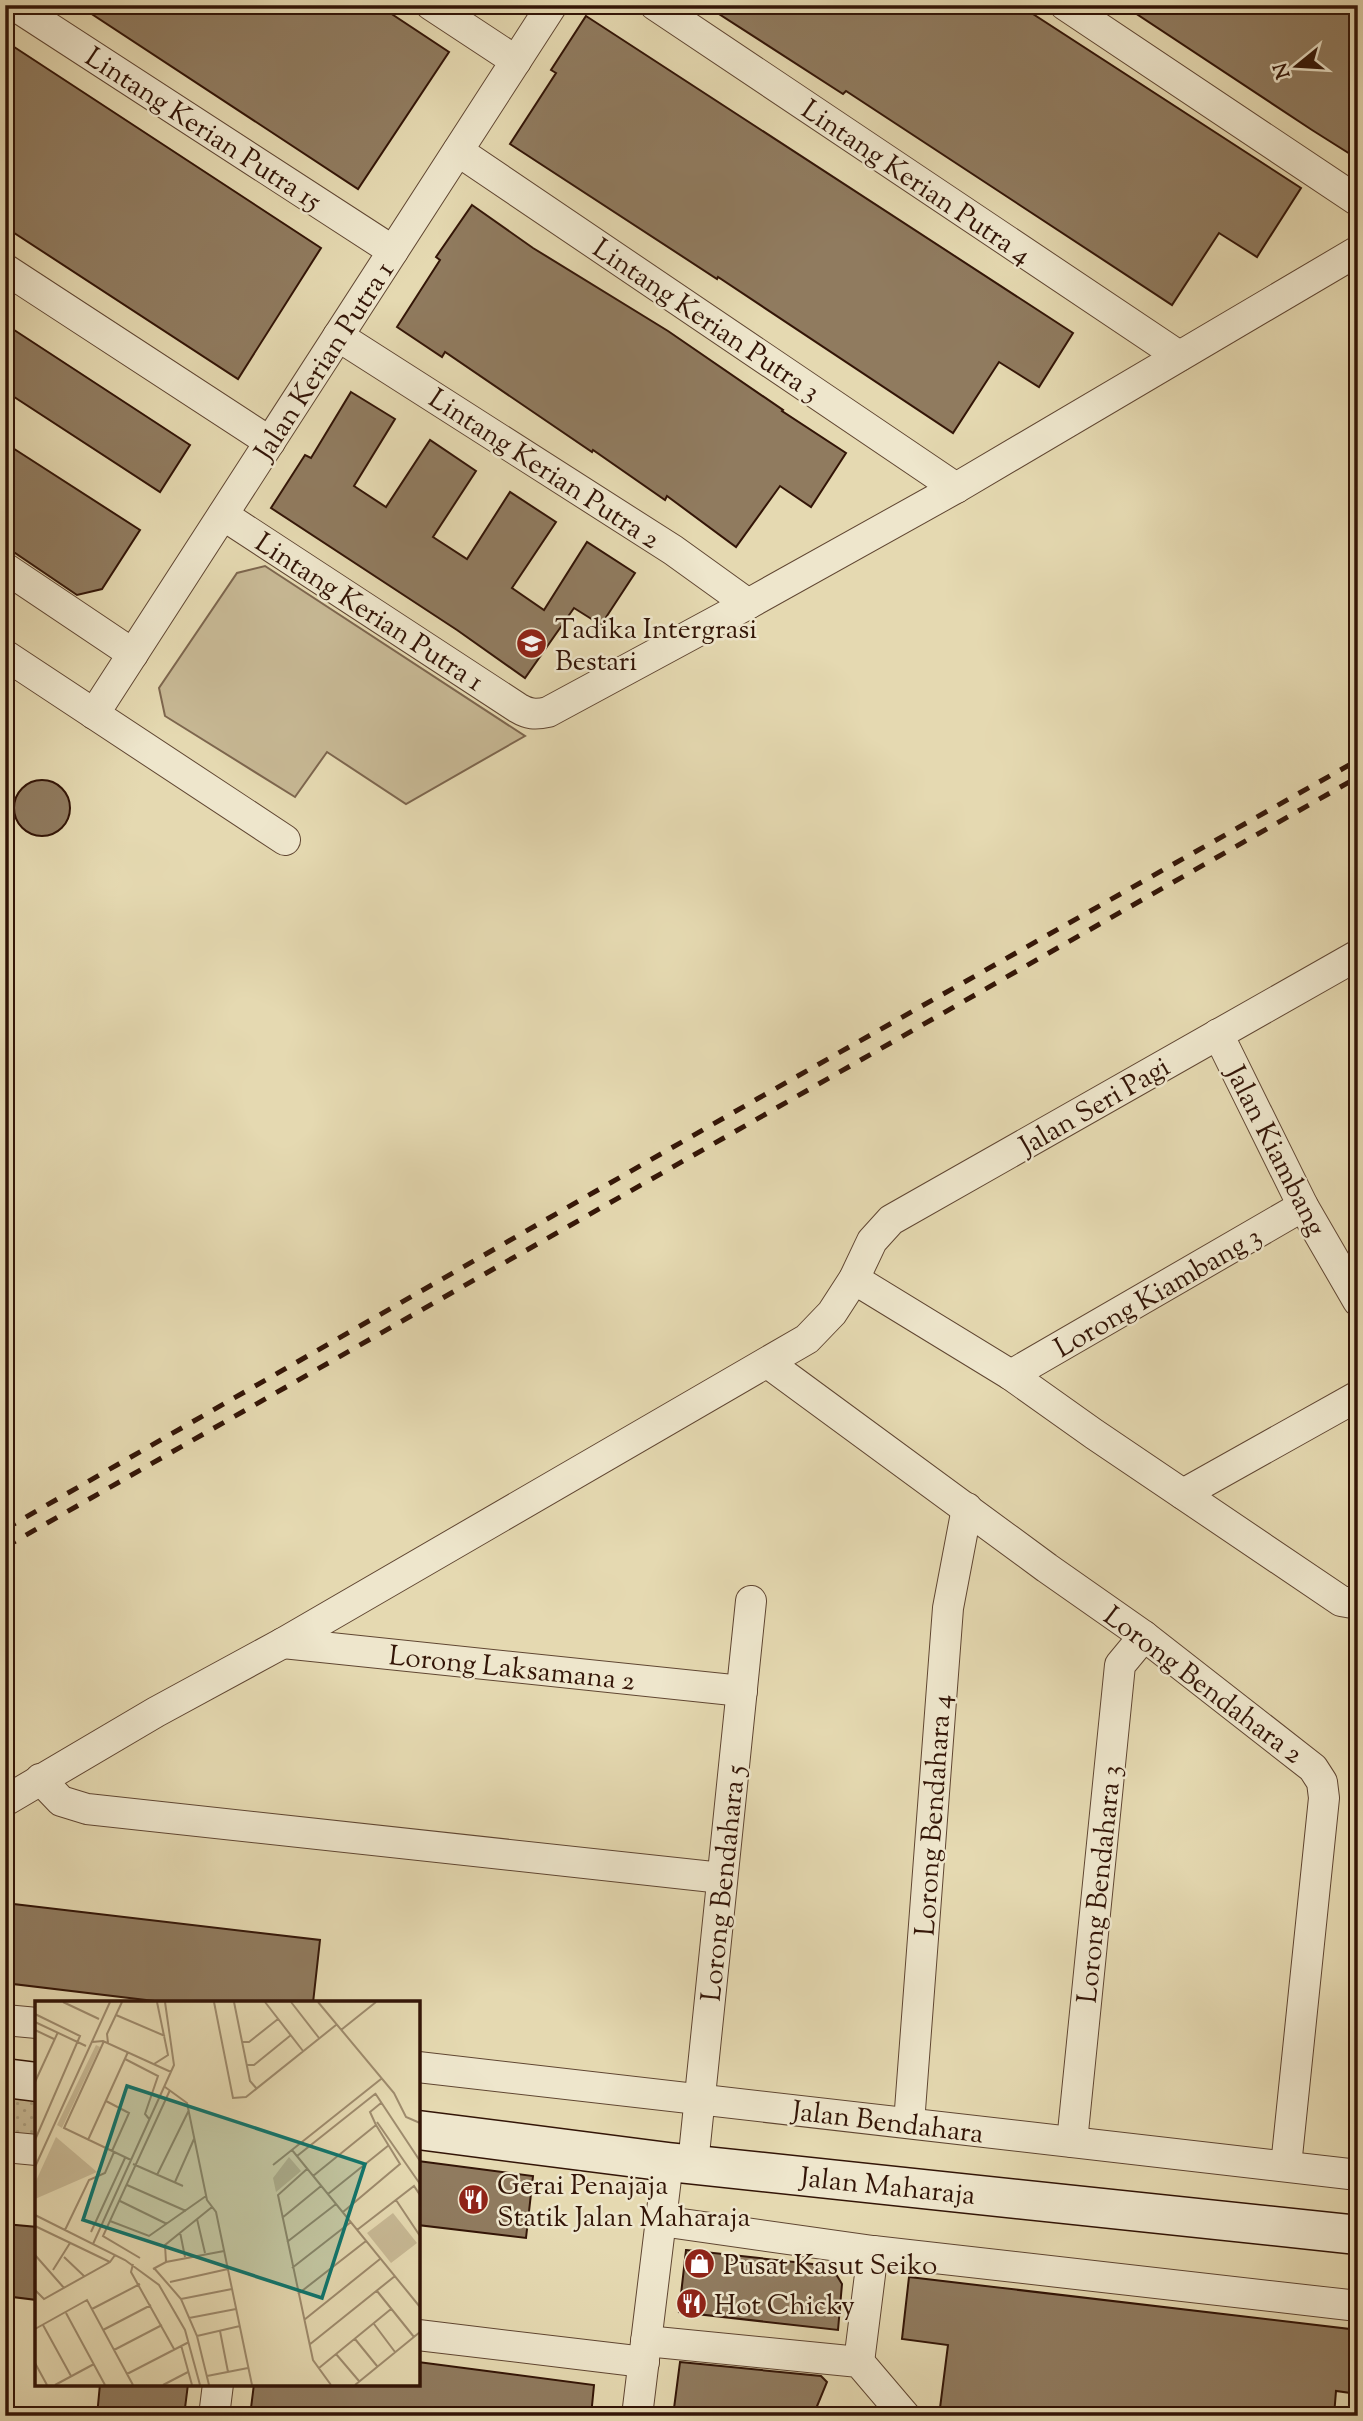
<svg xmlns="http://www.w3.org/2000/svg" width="1363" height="2421" font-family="'Sorts Mill Goudy',serif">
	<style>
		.grass { fill: url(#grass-dots); stroke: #7d664e; stroke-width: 2 }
		.green { fill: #c7b894; stroke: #7d664e; stroke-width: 2 }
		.building { fill: #907b5f; stroke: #331507; stroke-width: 2 }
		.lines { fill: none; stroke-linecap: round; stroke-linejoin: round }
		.street-casing { stroke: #604632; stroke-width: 32 }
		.secondary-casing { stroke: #331507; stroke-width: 41 }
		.street { stroke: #eee6cc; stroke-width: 30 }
		.secondary { stroke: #eee6cc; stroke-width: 38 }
		.rail { stroke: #331507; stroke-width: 5; stroke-dasharray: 12 12; stroke-linecap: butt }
		.labels { text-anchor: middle; stroke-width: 5; stroke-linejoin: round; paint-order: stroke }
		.street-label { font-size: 28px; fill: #331507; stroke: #eee6cc }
		.poi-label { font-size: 28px; fill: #331507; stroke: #eee6cc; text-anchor: start }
		.inset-road { fill: none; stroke: #9e8b6d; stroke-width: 2 }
		.view { fill: #0f766e; fill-opacity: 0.15; stroke: #0f766e; stroke-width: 3.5 }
		.inset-edge { fill: none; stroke: #331507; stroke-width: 3.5 }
	</style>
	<defs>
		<pattern id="grass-dots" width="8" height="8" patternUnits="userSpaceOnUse" patternTransform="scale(1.75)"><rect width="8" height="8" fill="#c7b894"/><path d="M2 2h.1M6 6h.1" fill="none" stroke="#ab9d7e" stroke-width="1.8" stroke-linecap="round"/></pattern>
	</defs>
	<rect width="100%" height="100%" fill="#e5d9b1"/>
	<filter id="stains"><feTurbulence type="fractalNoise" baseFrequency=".00286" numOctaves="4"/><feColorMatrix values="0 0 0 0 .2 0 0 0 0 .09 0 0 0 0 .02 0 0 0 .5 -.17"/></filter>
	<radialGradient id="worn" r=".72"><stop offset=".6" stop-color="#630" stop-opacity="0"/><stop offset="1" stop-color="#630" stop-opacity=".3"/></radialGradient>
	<polygon class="grass" points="5,2095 37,2099 37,2136 5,2132"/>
	<polygon class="green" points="265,566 525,736 406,804 327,752 295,797 165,716 159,688 237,573"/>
	<g class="building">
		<polygon points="78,5 378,5 449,52 358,189"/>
		<polygon points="705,5 1019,5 1301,188 1257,257 1219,233 1172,305 846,91 843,94"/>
		<polygon points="1123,5 1358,5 1358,159 1312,130"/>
		<polygon points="586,16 1073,333 1039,387 999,362 953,433 718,277 717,279 510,144 556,73 551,70"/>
		<polygon points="5,41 321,248 238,379 5,227"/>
		<polygon points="472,205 533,248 668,331 783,410 782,411 846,453 811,507 780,486 736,547 667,496 665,500 593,450 592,452 445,352 442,357 397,327 440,260 436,257"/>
		<polygon points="5,324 190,445 160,492 5,391"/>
		<polygon points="351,392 395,419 354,486 386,507 430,440 476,471 433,537 467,559 510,492 556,522 512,588 544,610 587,542 635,573 601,625 574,608 525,678 457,630 271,508 305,455 311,458"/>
		<polygon points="5,443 140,530 102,589 77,595 15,553 5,551"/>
		<circle cx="42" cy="808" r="28"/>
		<polygon points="5,1903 320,1940 313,2003 171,2003 5,1983"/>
		<polygon points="418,2161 533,2176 526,2238 418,2225"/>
		<polygon points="5,2224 37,2227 37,2300 5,2296"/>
		<polygon points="686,2250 831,2266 842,2284 838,2330 679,2312"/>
		<polygon points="909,2277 1358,2330 1358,2394 1336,2391 1334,2416 939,2416 948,2345 902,2339"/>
		<polygon points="418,2362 594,2385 591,2416 250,2416 254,2384 418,2384"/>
		<polygon points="680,2362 821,2376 827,2382 813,2416 673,2416"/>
		<polygon points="100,2384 188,2384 184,2416 97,2416"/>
	</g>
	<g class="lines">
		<defs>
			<g id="street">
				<polyline points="14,5 393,251"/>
				<polyline points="431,5 516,61"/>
				<polyline points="655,5 1179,356"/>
				<polyline points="1065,5 1358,201"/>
				<polyline points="458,151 956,488"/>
				<polyline points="5,269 270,442"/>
				<polyline points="338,336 673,550 748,604"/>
				<path d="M223 515 518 708C528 714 535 715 548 712L748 604 956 488 1358 251"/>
				<polyline points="5,568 133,654"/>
				<polyline points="5,655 285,840"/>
				<polyline points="94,714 552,5"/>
				<polyline points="1218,1034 1303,1206 1358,1301"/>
				<polyline points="854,1279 1011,1375 1094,1434 1341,1601 1358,1604"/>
				<polyline points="768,1363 1047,1568 1144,1636 1313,1768 1322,1782 1324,1798 1286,2166"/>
				<polyline points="1011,1375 1303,1206"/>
				<polyline points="1183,1494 1358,1396"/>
				<polyline points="283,1643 742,1691"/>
				<polyline points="40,1779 61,1801 87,1809 722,1878"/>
				<polyline points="5,1801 156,1712 283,1643 807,1339 832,1313 854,1279 872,1241 891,1220 1358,955"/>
				<polyline points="5,2020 37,2023"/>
				<polyline points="418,2067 1358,2175"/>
				<polyline points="909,2123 948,1608 967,1508"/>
				<polyline points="1072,2142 1120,1665 1144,1636"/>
				<polyline points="5,2147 37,2150"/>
				<polyline points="693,2164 751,1601"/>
				<polyline points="661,2221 873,2251 1358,2306"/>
				<polyline points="418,2335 644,2362"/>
				<polyline points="646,2341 859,2362 905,2416"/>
				<polyline points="859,2362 873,2251"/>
				<polyline points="214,2416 218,2384"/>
				<polyline points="637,2416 668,2162"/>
			</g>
			<g id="secondary">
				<polyline points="5,2078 37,2082"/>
				<polyline points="418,2130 668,2162 1358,2235"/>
			</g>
		</defs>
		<use href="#street" class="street-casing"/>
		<use href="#secondary" class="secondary-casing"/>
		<use href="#street" class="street"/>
		<use href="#secondary" class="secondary"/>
		<g class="rail">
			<polyline points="5,1529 757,1099 1358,760"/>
			<polyline points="5,1547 1358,777"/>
		</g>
	</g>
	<defs>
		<symbol id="school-disc" viewBox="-11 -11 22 22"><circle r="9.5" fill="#8f2418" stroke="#eee6cc"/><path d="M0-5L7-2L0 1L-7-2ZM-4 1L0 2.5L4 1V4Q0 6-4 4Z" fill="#fff"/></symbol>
		<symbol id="restaurant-disc" viewBox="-11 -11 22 22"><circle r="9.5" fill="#8f2418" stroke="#eee6cc"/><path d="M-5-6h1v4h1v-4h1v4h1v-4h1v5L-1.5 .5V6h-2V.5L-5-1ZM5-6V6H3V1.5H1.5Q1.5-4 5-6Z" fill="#fff"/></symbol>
		<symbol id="shop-disc" viewBox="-11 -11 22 22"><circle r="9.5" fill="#8f2418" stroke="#eee6cc"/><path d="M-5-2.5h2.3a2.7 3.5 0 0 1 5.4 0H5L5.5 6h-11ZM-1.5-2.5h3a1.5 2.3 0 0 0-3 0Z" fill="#fff"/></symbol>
	</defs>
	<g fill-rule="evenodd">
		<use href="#school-disc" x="514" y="626" width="35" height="35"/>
		<use href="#restaurant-disc" x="456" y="2182" width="35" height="35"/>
		<use href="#shop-disc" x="682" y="2246" width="35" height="35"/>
		<use href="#restaurant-disc" x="674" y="2286" width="35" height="35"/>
	</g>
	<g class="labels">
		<g class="street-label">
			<text transform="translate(204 128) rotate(33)" y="10">Lintang Kerian Putra 15</text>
			<text transform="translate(917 181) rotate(34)" y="10">Lintang Kerian Putra 4</text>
			<text transform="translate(707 319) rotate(34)" y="10">Lintang Kerian Putra 3</text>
			<text transform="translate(323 360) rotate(-57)" y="10">Jalan Kerian Putra 1</text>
			<text transform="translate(545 468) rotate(33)" y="10">Lintang Kerian Putra 2</text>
			<text transform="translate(370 611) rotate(33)" y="10">Lintang Kerian Putra 1</text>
			<text transform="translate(1094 1105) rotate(-30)" y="10">Jalan Seri Pagi</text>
			<text transform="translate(1277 1150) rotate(63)" y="10">Jalan Kiambang</text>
			<text transform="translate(1157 1291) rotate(-30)" y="10">Lorong Kiambang 3</text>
			<text transform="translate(512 1667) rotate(6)" y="10">Lorong Laksamana 2</text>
			<text transform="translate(1204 1684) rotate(37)" y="10">Lorong Bendahara 2</text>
			<text transform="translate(932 1815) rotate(-86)" y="10">Lorong Bendahara 4</text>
			<text transform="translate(722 1883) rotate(-84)" y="10">Lorong Bendahara 5</text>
			<text transform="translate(1098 1884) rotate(-84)" y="10">Lorong Bendahara 3</text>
			<text transform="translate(888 2121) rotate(7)" y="10">Jalan Bendahara</text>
			<text transform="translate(888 2185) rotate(6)" y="10">Jalan Maharaja</text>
		</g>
		<g class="poi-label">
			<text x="555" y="638">Tadika Intergrasi<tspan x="555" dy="32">Bestari</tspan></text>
			<text x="497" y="2194">Gerai Penajaja<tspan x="497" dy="32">Statik Jalan Maharaja</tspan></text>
			<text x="723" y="2274">Pusat Kasut Seiko</text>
			<text x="714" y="2314">Hot Chicky</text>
		</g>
	</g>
	<g transform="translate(35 2001)">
		<rect width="385" height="385" fill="#e5d9b1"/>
		<path d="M21 136 62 171 0 198V182Z" fill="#c7b894"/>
		<path d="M61 44 65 46 27 127 22 124ZM254 156 266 170 241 191 238 177ZM358 212 382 242 356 262 332 232Z" fill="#c7b894"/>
		<path class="inset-road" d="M28 1 64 18M179 1 198 97 211 96 301 24M199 1 215 80 222 88M230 1 268 50M256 1 284 37M283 1 359 92 371 116 385 122M0 13 45 35 0 139M81 14 130 35M0 21 51 45M0 29 19 38M306 29 341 1M69 40 29 127 96 159M57 41 68 40 136 71M208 41H214L243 18M73 42 72 33 87 1M90 58 123 75 110 113 115 119M119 63 133 54 122 1M212 64H219L256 34M0 81 23 31M130 86 152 102 172 199 181 211 217 384M340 92 385 160M71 100 94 112 77 150M342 121 385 183M53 139 93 51M257 149 385 306M262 155 340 93M98 163 148 185M238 164 346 78M0 166 75 1M272 168 243 194 278 359 296 384M122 174 154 109M278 175 341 124 335 111 346 102M140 181 159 138M92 184 151 210M293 193 354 144M361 199 385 235M85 200 132 223M308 211 365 163 341 124M0 214 90 259 124 284 150 329 165 384M247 217 286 185M162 218 170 252M75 220 114 235 171 195M0 225 75 261M30 229 54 179 70 172 79 151M322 229 379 185 385 194M56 231 90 157M145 231 150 256M252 241 301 203M58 243 139 64 130 1M0 254 29 287M29 256 49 275M105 257 68 235 135 89M131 261 130 244 177 206M98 263 96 271 139 348M119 267 146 298 162 335 174 384M257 267 316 221M118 268 131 261 189 250M18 269 35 242M135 281 193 268M0 289 9 298 75 261 80 254M342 290 379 336M263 293 331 240M146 298 197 288M57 308 105 283M31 312 70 384M154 317 201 308M269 319 345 258M339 323 360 351M8 324 36 375M0 328 52 299 98 384M68 329 116 304M185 330 193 371M162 335 205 325M320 338 342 365M146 344 157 384M274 344 360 275M79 349 127 324M301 353 324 380M0 362 12 384M284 367 356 308M92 373 154 341M172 375 213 367M20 384 59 363M128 384 153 371M320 384 385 331"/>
		<path class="view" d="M92 85 330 163 287 297 48 219Z"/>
		<rect width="385" height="385" class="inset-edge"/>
	</g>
	<rect width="1363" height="2421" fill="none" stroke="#e5d9b1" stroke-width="28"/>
	<rect x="7" y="7" width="1349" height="2407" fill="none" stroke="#331507" stroke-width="3.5"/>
	<rect x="14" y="14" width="1335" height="2393" fill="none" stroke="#331507" stroke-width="2"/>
	<g transform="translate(1297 66) rotate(252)" stroke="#eee6cc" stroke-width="5" paint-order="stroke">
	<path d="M0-5L12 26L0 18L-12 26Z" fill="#331507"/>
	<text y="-10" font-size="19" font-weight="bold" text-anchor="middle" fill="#331507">N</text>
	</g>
	<rect width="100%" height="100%" filter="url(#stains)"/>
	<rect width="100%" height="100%" fill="url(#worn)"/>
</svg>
